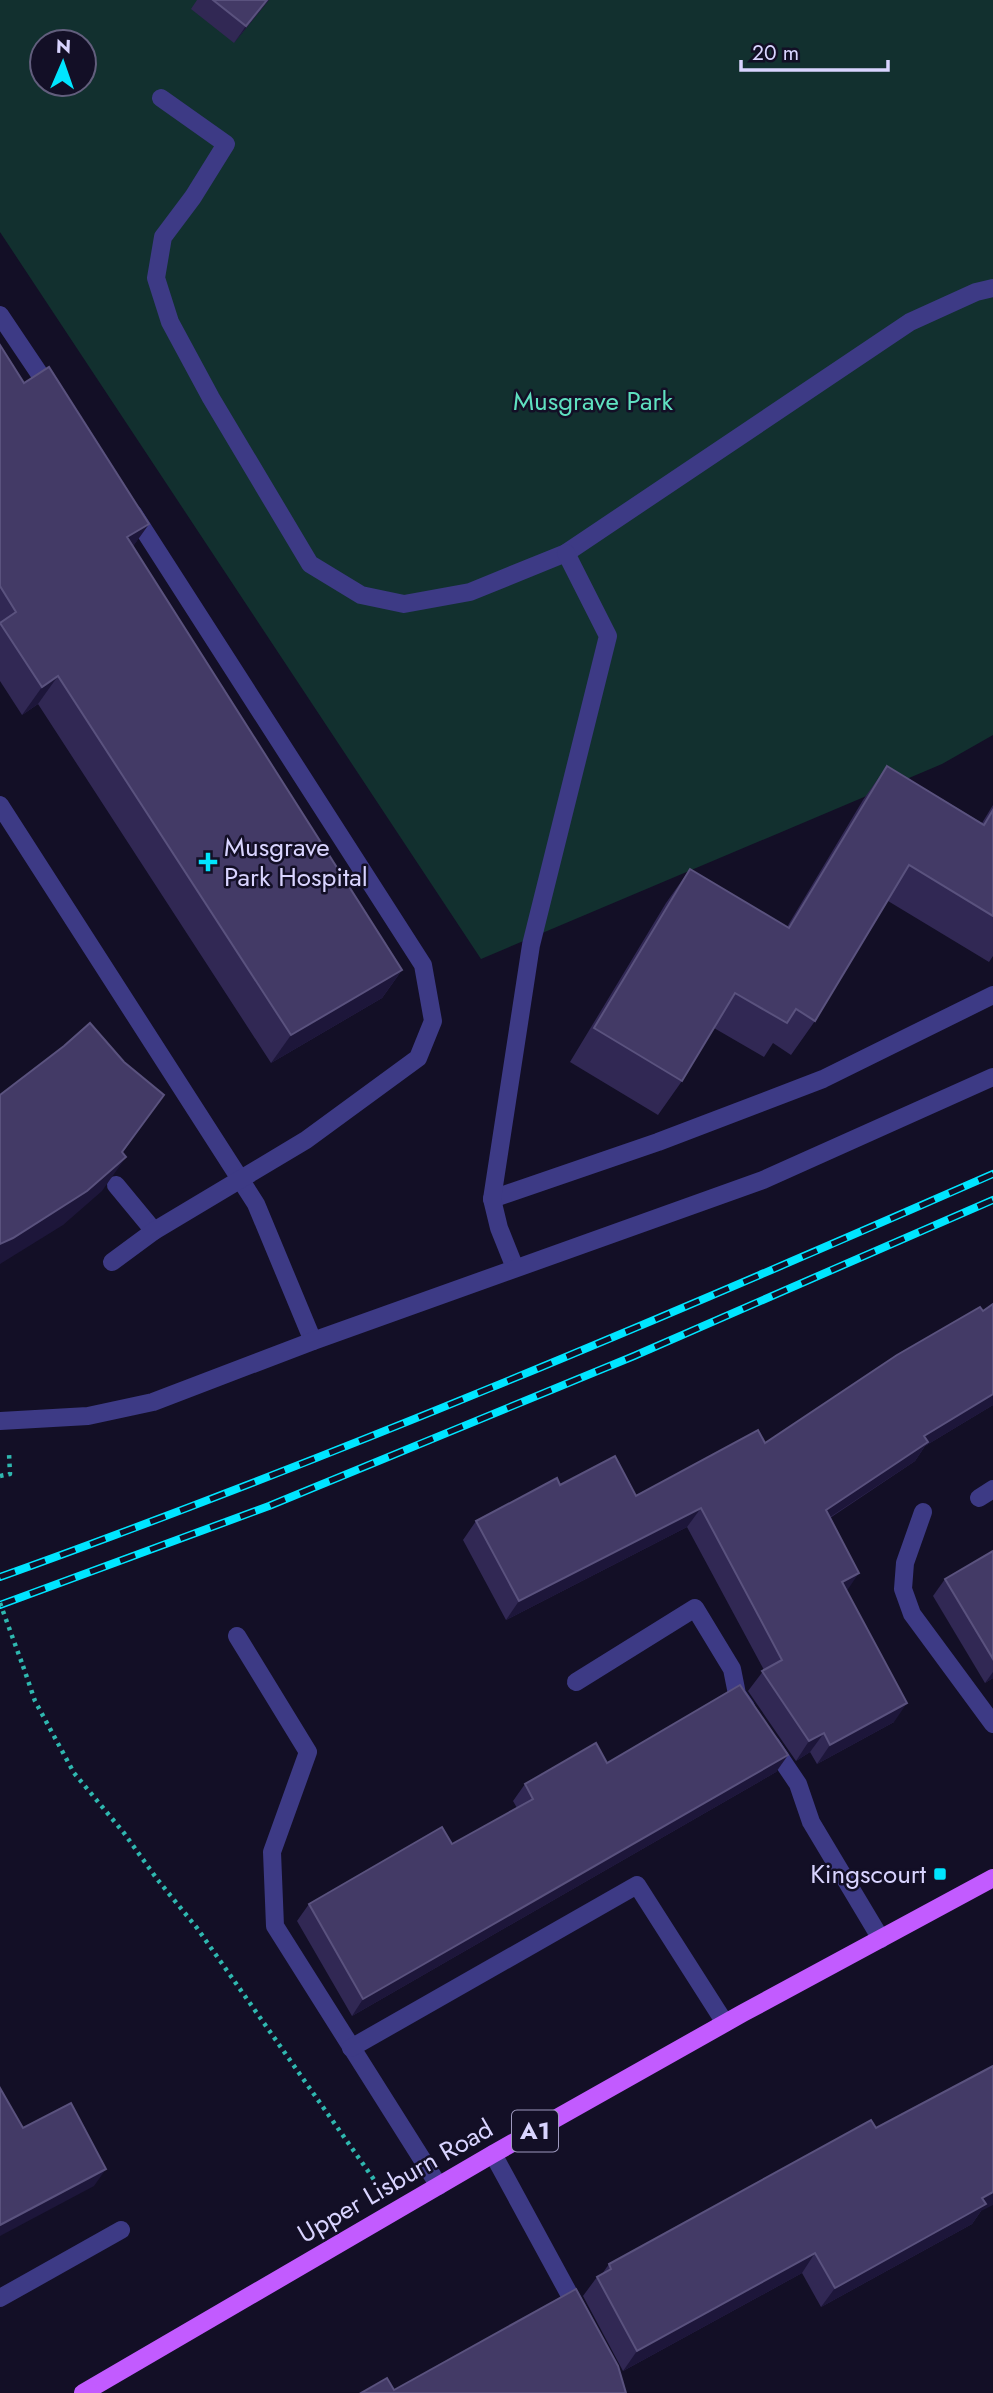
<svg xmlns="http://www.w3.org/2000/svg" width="993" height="2393" font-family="Jost,sans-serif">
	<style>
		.green { fill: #12302f; fill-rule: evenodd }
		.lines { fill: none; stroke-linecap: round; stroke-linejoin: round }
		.path { stroke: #2fb8b0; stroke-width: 4.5; stroke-dasharray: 3.5 5; stroke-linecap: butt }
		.lane { stroke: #3d3a85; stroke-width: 18 }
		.street { stroke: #3d3a85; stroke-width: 18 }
		.primary { stroke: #c25bff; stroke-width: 18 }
		.rail-casing { stroke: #00e5ff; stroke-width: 8 }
		.rail { stroke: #130f26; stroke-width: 5; stroke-dasharray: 16; stroke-linecap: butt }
		.path-bridge { stroke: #2fb8b0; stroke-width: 4.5; stroke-dasharray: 3.5 5; stroke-linecap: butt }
		.wall { fill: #312854 }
		.shaded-wall { fill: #1d163a }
		.building { fill: #433a66; stroke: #5a527e; stroke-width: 2 }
		.poi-dot { fill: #00e5ff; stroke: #130f26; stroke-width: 2.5 }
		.labels { text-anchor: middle; stroke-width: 5; stroke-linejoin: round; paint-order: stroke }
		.shield { fill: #130f26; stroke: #9e99be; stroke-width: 2 }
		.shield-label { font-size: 24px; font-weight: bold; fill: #d9d4ff }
		.park-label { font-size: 26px; fill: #5fe0c0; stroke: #130f26 }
		.poi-label { font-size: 26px; fill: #d9d4ff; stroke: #130f26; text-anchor: start }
		.street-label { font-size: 26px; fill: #d9d4ff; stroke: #130f26 }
	</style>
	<rect width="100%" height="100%" fill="#130f26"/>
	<path class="green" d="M0 0H993V735L942 764 481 959 0 232ZM42 42H84V84H42Z"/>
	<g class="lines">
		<g class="path">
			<polyline points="0,1476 10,1474 9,1453"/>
			<polyline points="23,1666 35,1701 74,1773 124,1833 157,1879 197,1928 375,2181"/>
		</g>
		<g class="lane">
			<polyline points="161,98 226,144 193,197 163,237 156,278 170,322 211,398 310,564 361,595 404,604 470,592 566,553 910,322 976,292 993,288"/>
			<polyline points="0,315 53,394"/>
			<polyline points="0,805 256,1204 313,1341"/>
			<polyline points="116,1185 154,1231"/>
			<polyline points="492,1199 658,1142 823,1079 993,995"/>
			<polyline points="112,1262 154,1231 306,1140 418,1058 433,1021 423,965 133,513"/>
			<polyline points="515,1268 499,1228 492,1199 531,945 608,636 566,553"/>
			<polyline points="923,1512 905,1563 903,1589 912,1614 993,1724"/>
			<polyline points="0,2298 121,2230"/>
		</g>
		<g class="street">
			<polyline points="0,1421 88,1416 153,1402 313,1341 763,1180 993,1077"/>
			<polyline points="979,1498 993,1489"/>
			<polyline points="237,1636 308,1752 272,1852 275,1926 439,2186"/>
			<polyline points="576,1682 695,1608 732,1669 737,1694 746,1707"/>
			<polyline points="771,1744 798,1784 811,1822 881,1939"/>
			<polyline points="351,2048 637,1885 725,2023"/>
			<polyline points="493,2154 580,2314"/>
		</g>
		<polyline class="primary" points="83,2393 493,2154 743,2013 993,1878"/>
		<defs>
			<g id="rail">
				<path d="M0 1577C336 1457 666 1317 993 1174"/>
				<polyline points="0,1605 269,1506 634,1356 993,1200"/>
			</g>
		</defs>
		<use href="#rail" class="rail-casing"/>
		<use href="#rail" class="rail"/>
		<polyline class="path-bridge" points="0,1603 23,1666"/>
	</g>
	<g class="wall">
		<polygon points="197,0 269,0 234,43 191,9"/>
		<polygon points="0,345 24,383 149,524 133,546 402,970 382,998 271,1063 38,704 22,715 0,681"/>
		<polygon points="887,766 982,823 993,805 993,956 989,962 888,901 815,1021 791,1055 773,1043 764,1057 714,1028 682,1081 658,1115 570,1062 666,903 690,869 787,927 863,800"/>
		<polygon points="993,1304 993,1405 925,1446 915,1461 830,1518 846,1591 894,1722 817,1764 810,1752 796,1761 748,1691 764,1670 687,1527 506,1620 463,1540 476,1521 560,1485 636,1496 765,1443"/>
		<polygon points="993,1551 993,1678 985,1683 933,1596 945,1579"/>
		<polygon points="788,1755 776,1772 352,2016 297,1921 309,1904 452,1844 517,1808 513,1801 525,1784 607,1763"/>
		<polygon points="876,2128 981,2211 972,2224 821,2307 802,2273 623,2371 583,2296 597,2277 602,2274 609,2264"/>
	</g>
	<g class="shaded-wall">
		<polygon points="267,0 269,0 234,43 246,26"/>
		<polygon points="149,524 129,552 127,537"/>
		<polygon points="58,676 38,704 22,715 42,687"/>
		<polygon points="402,970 382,998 271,1063 291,1035"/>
		<polygon points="164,1095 108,1173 126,1157 102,1191 63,1225 0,1264 0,1244"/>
		<polygon points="993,1394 993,1405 925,1446 915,1461 812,1529 826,1510 924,1436"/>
		<polygon points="701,1508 687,1527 506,1620 519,1601"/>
		<polygon points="859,1573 846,1592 842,1582"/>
		<polygon points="993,1672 993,1678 985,1683"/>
		<polygon points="907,1703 894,1722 817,1764 830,1745"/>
		<polygon points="824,1733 810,1752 796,1761 809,1741"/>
		<polygon points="788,1755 776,1772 352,2016 363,1999"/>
		<polygon points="106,2169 94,2186 0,2236 0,2225"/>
		<polygon points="993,2192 993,2205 981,2211 972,2224 821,2307 835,2288"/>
		<polygon points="815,2253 802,2273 623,2371 637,2351"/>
	</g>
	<g class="building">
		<polygon points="213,0 267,0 246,26"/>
		<polygon points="0,345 24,383 49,367 149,524 127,537 402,970 291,1035 58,676 42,687 0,623 16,612 0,586"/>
		<polygon points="887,766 984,825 993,810 993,916 909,865 815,1021 796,1009 787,1023 735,993 682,1081 594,1028 690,869 789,928"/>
		<polygon points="90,1023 124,1062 164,1095 122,1152 126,1157 87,1191 13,1238 0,1244 0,1095 64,1046"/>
		<polygon points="993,1304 993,1394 924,1436 928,1442 826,1510 859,1573 842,1582 907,1703 830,1745 824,1733 809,1741 762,1671 782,1660 701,1508 519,1601 476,1521 557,1478 560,1485 615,1456 636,1496 758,1430 765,1443 897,1355 980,1307 983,1311"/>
		<polygon points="993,1551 993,1659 945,1579"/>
		<polygon points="740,1685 788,1755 363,1999 309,1904 442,1827 452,1844 533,1799 525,1784 596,1743 607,1763"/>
		<polygon points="993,2066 993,2192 982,2198 986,2204 835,2288 815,2253 637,2351 597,2277 611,2269 609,2264 871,2120 876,2128"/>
		<polygon points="0,2088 23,2128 71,2103 106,2169 0,2225"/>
		<polygon points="576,2289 618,2366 626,2393 361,2393 387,2378 394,2390"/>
	</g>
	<g class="poi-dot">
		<path d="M204.5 851.5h7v7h7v7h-7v7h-7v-7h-7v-7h7z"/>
		<rect x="933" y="1867" width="14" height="14" rx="3.5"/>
	</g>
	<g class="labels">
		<rect class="shield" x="512" y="2110.5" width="46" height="41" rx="5"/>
		<g class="shield-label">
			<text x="535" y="2139">A1</text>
		</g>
		<g class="park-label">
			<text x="593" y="410">Musgrave Park</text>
		</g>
		<g class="poi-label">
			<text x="224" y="856">Musgrave<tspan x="224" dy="30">Park Hospital</tspan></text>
			<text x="926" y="1883" text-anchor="end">Kingscourt</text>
		</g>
		<g class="street-label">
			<text transform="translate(395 2181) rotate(-30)" y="9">Upper Lisburn Road</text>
		</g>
	</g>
	<g transform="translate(63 63) rotate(2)"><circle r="33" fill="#130f26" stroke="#625e7d" stroke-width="2"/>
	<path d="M0-5L12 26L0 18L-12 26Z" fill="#00e5ff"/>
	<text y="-10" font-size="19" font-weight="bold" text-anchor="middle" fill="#d9d4ff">N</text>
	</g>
	<path d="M741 60v10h147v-10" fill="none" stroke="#d9d4ff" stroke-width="3.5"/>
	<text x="752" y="60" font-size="21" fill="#d9d4ff" stroke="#130f26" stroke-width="5" paint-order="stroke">20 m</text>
</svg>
